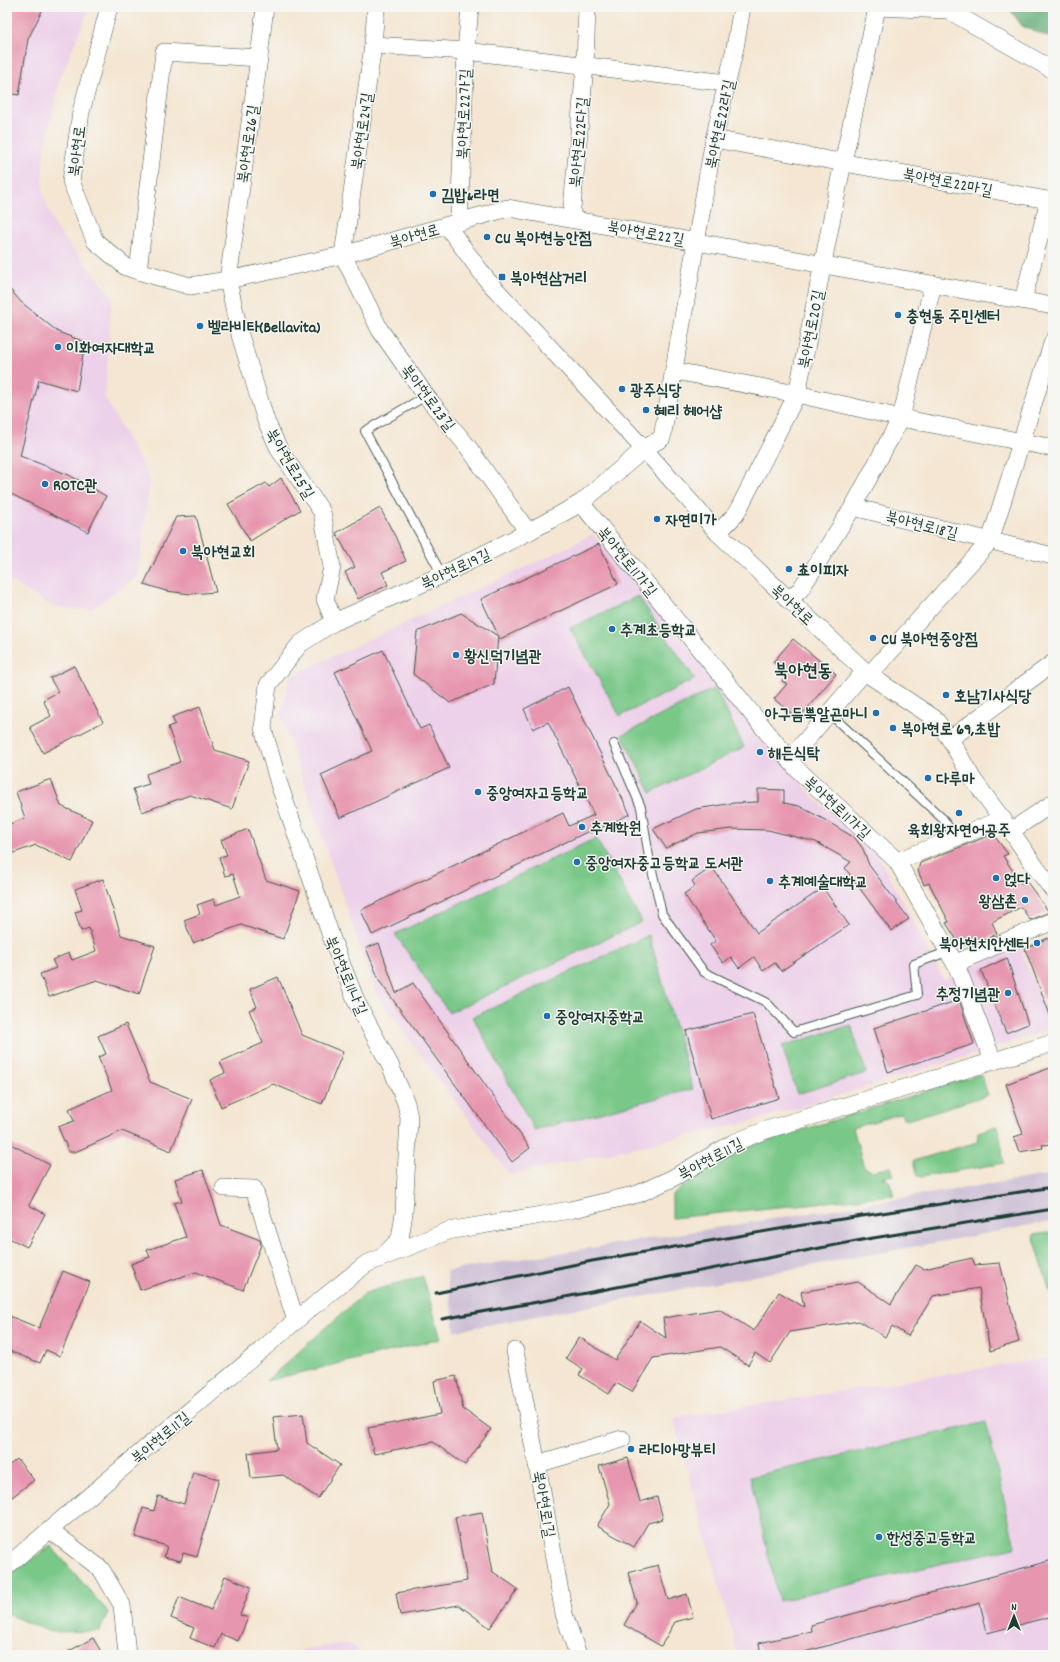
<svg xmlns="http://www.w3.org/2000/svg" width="1060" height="1662" font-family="Dekko,'Poor Story',sans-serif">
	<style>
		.built { fill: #edd0e9 }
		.industrial { fill: #ccbed4 }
		.green { fill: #79c888; stroke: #4c825e }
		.forest { fill: #62ac74; stroke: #407454 }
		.building { fill: #e796af }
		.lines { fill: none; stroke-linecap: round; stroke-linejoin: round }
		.service-casing { stroke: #3f564c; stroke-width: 10 }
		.minor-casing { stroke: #3f564c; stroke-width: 18 }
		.service { stroke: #fff; stroke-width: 8 }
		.minor { stroke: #fff; stroke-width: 17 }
		.rail { stroke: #1f3d34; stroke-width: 3 }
		.poi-dot { fill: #1f6fb2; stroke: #f6f6f2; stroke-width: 1.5 }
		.labels { text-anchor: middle; stroke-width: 3; stroke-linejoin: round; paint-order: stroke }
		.street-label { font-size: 16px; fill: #1f3d34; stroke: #f6f6f2 }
		.poi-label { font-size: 16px; font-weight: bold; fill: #1f3d34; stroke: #f6f6f2; text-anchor: start }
		.quarter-label { font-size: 18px; font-weight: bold; fill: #1f3d34; stroke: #f6f6f2 }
	</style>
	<rect width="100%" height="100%" fill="#f6f6f2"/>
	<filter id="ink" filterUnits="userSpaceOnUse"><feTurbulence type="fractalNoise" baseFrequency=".025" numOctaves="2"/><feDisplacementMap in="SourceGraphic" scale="8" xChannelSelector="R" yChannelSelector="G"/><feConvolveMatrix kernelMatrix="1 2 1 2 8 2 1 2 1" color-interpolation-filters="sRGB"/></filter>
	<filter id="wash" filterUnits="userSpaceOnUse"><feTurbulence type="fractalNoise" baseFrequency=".012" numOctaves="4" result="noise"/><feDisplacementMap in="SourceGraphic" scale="16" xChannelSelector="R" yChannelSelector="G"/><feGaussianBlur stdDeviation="0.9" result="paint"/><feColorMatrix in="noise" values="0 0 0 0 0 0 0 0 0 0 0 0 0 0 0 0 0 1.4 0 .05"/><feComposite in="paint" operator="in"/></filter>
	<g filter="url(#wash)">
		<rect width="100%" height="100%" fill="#f4e6d2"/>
		<g class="built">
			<polygon points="7,7 90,7 61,76 43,157 43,192 54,226 112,296 105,398 150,480 138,576 90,610 54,607 7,579"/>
			<polygon points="593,534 813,797 879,857 944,980 1019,945 1053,1028 980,1052 757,1120 510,1175 376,994 281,716 291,676 562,550"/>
			<polygon points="1053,1357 1053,1410 1052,1415 1053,1418 1053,1655 738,1655 673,1418"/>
			<polygon points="349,1643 363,1655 296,1655 305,1649"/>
		</g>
		<polygon class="industrial" points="1053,1174 1053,1221 455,1331 446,1271"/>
		<g class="green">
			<polygon points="638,596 695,679 620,716 570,628"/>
			<polygon points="715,688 744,747 651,793 622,735"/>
			<polygon points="596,838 642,922 449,1013 395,934"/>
			<polygon points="649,935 693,1089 534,1130 473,1017"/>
			<polygon points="851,1025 866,1073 797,1094 782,1046"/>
			<polygon points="981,1074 988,1095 907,1120 904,1118 902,1113 853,1128 863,1164 865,1168 873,1171 891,1167 894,1175 882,1177 889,1181 894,1195 672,1218 672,1195 732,1152"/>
			<polygon points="996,1126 999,1129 1004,1163 921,1177 917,1176 913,1161 977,1142 978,1132"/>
			<polygon points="1053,1232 1053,1303 1033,1235"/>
			<polygon points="423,1276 441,1339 266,1381 365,1293"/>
			<polygon points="986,1422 1015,1547 779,1601 750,1477"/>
			<polygon points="51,1546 108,1612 100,1631 50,1632 7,1614 7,1576"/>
		</g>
		<polygon class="forest" points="1008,7 1053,7 1053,39 1022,26"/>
		<g id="blocks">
			<g class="building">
				<polygon points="7,7 44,7 28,39 19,95 7,93"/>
				<polygon points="7,286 21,302 58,332 85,342 77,391 39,380 20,456 69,475 106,496 88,532 7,492"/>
				<polygon points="281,478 300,510 250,541 228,504 266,483 269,487"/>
				<polygon points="380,508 395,536 406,561 382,572 388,585 358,599 345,572 355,567 336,533"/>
				<polygon points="196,516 216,592 191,594 166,591 144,584 176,517"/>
				<polygon points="599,544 618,584 500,639 481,599"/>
				<polygon points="461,613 498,636 494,684 450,703 413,674 417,632"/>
				<polygon points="793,639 836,674 798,719 774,699 787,684 782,681 788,674 773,662"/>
				<polygon points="383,650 420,729 429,725 449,768 340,818 321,775 372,751 335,672"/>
				<polygon points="74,666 103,722 43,753 30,727 51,716 43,700 58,692 50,678"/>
				<polygon points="568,687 630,814 590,833 589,831 372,935 361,910 563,813 569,826 594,815 548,722 533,729 524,709"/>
				<polygon points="200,707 215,750 249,761 232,809 190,795 142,812 133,789 149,784 146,774 180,762 168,727 175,724 172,717"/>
				<polygon points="51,779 61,806 92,820 72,862 36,845 11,854 7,844 7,825 25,818 16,792"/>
				<polygon points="758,789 784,790 784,803 799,806 825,820 855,838 863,849 869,865 909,919 891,931 845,868 851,862 816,842 768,830 731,829 698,833 666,848 653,829 696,809 734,803 758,802"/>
				<polygon points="248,829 266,880 300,891 283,939 241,925 193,943 184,920 200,914 197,905 214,899 216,905 240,896 233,874 225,876 219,857 227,855 221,840"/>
				<polygon points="993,834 1008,854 1003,856 1022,885 1027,882 1049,912 1030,920 1021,907 992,922 997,934 971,946 958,942 946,923 949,922 929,883 924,885 918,871 920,863"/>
				<polygon points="712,867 757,933 823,888 849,925 781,971 775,963 763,971 754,957 739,968 731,957 723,963 710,945 716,941 684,894 695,886 692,881"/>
				<polygon points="103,879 121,935 155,946 139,994 97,980 49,997 40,974 56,968 52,960 69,953 72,960 96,951 89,928 81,931 75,912 82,910 75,889"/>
				<polygon points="1048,938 1053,951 1052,1020 1025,949"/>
				<polygon points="379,943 396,993 413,983 530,1148 512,1162 380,982 366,948"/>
				<polygon points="1007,958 1028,1024 1006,1033 981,970"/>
				<polygon points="278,977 302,1035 343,1052 322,1104 273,1084 221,1107 210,1080 225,1073 220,1062 263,1043 249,1010 257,1007 250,989"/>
				<polygon points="959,1000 974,1044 888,1072 874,1028"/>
				<polygon points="753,1014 779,1098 711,1119 686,1031"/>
				<polygon points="126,1024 150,1082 192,1099 171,1151 122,1131 75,1152 69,1152 58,1127 74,1121 69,1109 112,1090 98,1057 106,1054 98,1036"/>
				<polygon points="1053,1067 1053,1144 1042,1145 1043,1148 1019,1152 1014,1137 1023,1134 1006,1084"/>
				<polygon points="7,1142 50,1165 29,1205 45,1214 27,1247 7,1237"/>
				<polygon points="203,1170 221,1225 260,1240 261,1245 243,1290 196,1272 140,1290 131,1264 150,1257 147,1250 186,1237 174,1203 182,1201 175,1179"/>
				<polygon points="972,1258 975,1265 1000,1263 1019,1342 990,1351 979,1288 933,1296 908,1336 892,1326 885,1337 859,1321 790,1332 770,1363 755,1353 748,1365 720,1347 653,1358 632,1392 616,1383 609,1394 579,1375 583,1369 566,1358 579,1337 615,1360 640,1321 666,1338 663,1318 719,1309 754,1331 779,1292 804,1307 801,1292 858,1282 891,1304 916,1265 924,1269"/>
				<polygon points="63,1271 90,1282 60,1356 46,1350 40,1363 7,1350 7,1315 39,1328"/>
				<polygon points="456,1376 463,1409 491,1429 465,1465 433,1442 374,1454 368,1428 440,1414 434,1381"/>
				<polygon points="303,1414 307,1443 340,1465 318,1498 283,1475 251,1478 248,1453 277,1449 273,1417"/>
				<polygon points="628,1458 640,1502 657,1497 663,1519 648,1523 634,1547 597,1526 610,1504 599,1466"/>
				<polygon points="17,1459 34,1480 7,1501 7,1467"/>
				<polygon points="193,1472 219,1479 197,1557 183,1553 181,1561 164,1557 167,1546 135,1537 143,1508 154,1511 158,1496 184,1504"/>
				<polygon points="482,1512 493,1572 518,1589 490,1628 459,1605 400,1615 396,1593 467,1581 455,1517"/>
				<polygon points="1053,1560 1053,1616 987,1633 980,1603 794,1655 761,1655 759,1643 812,1631 811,1625"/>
				<polygon points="658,1565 668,1600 687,1594 693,1617 675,1622 661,1646 624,1625 637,1602 628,1573"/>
				<polygon points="225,1576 251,1587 240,1615 248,1618 238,1641 221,1634 215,1648 190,1638 194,1628 171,1618 179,1597 211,1610"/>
				<polygon points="93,1638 103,1655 62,1655"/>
			</g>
		</g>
	</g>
	<g filter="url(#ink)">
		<use href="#blocks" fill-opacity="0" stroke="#3f564c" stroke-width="1"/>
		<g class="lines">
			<defs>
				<g id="service">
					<polyline points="426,396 365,431 442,575"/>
					<polyline points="829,713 943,819 956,838"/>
					<polyline points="614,744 641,807 649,857 662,914 704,972 766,1002 794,1032 917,995 914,964 947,952"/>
				</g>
				<g id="minor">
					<polyline points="109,7 81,112 71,181 95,241 126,267 138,271 190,286 228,280 343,255 508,208 1053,306"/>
					<polyline points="265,7 259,58 228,280 240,335 266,421 280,451 322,512 332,567 325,599 334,622"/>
					<polyline points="876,7 948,10 1053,70"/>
					<polyline points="373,45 466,51 727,83"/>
					<polyline points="714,139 1053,201"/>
					<polyline points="571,219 585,66 587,7"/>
					<polyline points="459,222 466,51 470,7"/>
					<polyline points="447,226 487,280 644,449 718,533 869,675 934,718 950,739 972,778 1011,831 1037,869 1053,890"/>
					<polyline points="343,255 380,330 426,396 468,447 528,532"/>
					<polyline points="343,255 373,45 376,7"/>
					<polyline points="138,271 164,52 259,58"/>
					<polyline points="1023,300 1049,200"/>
					<polyline points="675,371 797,394 901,418 1053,448"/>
					<polyline points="581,503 797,769 897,861 957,967 993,1061"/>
					<polyline points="853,507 1053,556"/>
					<polyline points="718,533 736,514 797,394 843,162 877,8"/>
					<polyline points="788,600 800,590 853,507 901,418 933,284"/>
					<polyline points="869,675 990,541 1053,341"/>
					<polyline points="950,739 1053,663"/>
					<polyline points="789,760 865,671"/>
					<polyline points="1011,831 1053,803"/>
					<polyline points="897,861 1003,819"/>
					<polyline points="957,967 963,960 1053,921"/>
					<polyline points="224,1188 254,1189 296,1321"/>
					<polyline points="381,1258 400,1239 404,1213 409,1118 406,1103 390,1065 357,1003 333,942 279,784 263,728 268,685 300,644 334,622 442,575 528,532 581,503 644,449 662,438 714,139 735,48 742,7"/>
					<polyline points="515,1351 537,1464 564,1614 578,1655"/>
					<polyline points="537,1464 622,1439"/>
					<polyline points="50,1530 101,1569 122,1605 127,1655"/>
					<polyline points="7,1566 312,1307 366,1264 448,1231 570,1210 638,1194 671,1179 733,1143 766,1130 1053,1043"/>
				</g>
			</defs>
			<use href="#service" class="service-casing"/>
			<use href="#minor" class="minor-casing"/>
			<use href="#service" class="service"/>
			<use href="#minor" class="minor"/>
			<g class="rail">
				<polyline points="436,1293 592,1261 803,1225 1053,1187"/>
				<polyline points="442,1319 560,1298 867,1239 1053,1209"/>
			</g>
		</g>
	</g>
	<g class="poi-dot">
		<circle cx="433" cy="194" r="4"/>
		<circle cx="487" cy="237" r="4"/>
		<rect x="498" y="273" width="8" height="8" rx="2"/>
		<circle cx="898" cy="315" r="4"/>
		<circle cx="200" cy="326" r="4"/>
		<circle cx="58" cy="347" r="4"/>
		<circle cx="622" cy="389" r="4"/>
		<circle cx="646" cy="410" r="4"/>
		<circle cx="45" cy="484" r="4"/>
		<circle cx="657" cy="519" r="4"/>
		<circle cx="183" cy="551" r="4"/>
		<circle cx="789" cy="569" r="4"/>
		<circle cx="612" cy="629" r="4"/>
		<circle cx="873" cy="638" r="4"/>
		<circle cx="456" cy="655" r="4"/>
		<circle cx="946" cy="695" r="4"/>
		<circle cx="876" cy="713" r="4"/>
		<circle cx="893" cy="728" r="4"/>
		<circle cx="760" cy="752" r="4"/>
		<circle cx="928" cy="778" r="4"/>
		<circle cx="478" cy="792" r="4"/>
		<circle cx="959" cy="813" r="4"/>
		<circle cx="582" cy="827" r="4"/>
		<circle cx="577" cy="862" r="4"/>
		<circle cx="996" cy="878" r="4"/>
		<circle cx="770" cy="881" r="4"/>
		<circle cx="1025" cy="900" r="4"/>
		<circle cx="1037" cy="943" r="4"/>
		<circle cx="1008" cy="993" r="4"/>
		<circle cx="547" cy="1016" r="4"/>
		<circle cx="631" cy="1449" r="4"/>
		<circle cx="879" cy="1537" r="4"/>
	</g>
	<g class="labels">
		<g class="street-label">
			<text transform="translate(463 114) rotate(-88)" y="6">북아현로22가길</text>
			<text transform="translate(719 124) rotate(-78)" y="6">북아현로22라길</text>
			<text transform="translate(361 131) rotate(-82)" y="6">북아현로24길</text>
			<text transform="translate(578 142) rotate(-85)" y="6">북아현로22다길</text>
			<text transform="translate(247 144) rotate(-82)" y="6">북아현로26길</text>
			<text transform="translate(76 151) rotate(-83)" y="6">북아현로</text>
			<text transform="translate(948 181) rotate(11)" y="6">북아현로22마길</text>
			<text transform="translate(646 232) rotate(10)" y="6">북아현로22길</text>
			<text transform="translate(414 235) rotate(-16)" y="6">북아현로</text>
			<text transform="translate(810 329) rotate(-79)" y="6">북아현로20길</text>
			<text transform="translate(429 397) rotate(53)" y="6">북아현로23길</text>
			<text transform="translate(291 463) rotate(59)" y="6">북아현로25길</text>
			<text transform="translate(922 524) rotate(14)" y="6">북아현로18길</text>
			<text transform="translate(628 561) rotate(51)" y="6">북아현로11가길</text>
			<text transform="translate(455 568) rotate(-25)" y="6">북아현로19길</text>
			<text transform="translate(793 604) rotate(43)" y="6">북아현로</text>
			<text transform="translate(838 807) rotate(43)" y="6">북아현로11가길</text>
			<text transform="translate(347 975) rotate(67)" y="6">북아현로11나길</text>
			<text transform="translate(710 1158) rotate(-28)" y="6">북아현로11길</text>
			<text transform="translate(160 1437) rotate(-40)" y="6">북아현로11길</text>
			<text transform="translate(545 1504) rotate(80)" y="6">북아현로1길</text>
		</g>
		<g class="poi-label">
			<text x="441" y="200">김밥&amp;라면</text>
			<text x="495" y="243">CU 북아현능안점</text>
			<text x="510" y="283">북아현삼거리</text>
			<text x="906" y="321">충현동 주민센터</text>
			<text x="208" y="332">벨라비타(Bellavita)</text>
			<text x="66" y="353">이화여자대학교</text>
			<text x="630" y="395">광주식당</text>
			<text x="654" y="416">혜리 헤어샵</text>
			<text x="53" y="490">ROTC관</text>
			<text x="665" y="525">자연미가</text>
			<text x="191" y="557">북아현교회</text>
			<text x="797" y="575">쵸이피자</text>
			<text x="620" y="635">추계초등학교</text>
			<text x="881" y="644">CU 북아현중앙점</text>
			<text x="464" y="661">황신덕기념관</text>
			<text x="954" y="701">호남기사식당</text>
			<text x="868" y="719" text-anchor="end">아구듬뿍알곤마니</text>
			<text x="901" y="734">북아현로 69,초밥</text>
			<text x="768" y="758">해든식탁</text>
			<text x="936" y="784">다루마</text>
			<text x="486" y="798">중앙여자고등학교</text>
			<text x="590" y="833">추계학원</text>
			<text x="959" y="835" text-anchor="middle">육회왕자연어공주</text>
			<text x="585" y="868">중앙여자중고등학교 도서관</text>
			<text x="1004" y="884">얹다</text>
			<text x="778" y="887">추계예술대학교</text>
			<text x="1017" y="906" text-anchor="end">왕삼촌</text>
			<text x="1029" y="949" text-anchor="end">북아현치안센터</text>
			<text x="1000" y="999" text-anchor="end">추정기념관</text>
			<text x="555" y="1022">중앙여자중학교</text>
			<text x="639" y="1455">라디아망뷰티</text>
			<text x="887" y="1543">한성중고등학교</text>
		</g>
		<g class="quarter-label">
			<text x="803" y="676">북아현동</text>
		</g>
	</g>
	<rect width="1060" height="1662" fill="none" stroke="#f6f6f2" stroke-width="24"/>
	<g transform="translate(1014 1616)" stroke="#f6f6f2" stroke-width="3" paint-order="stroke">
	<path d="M0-3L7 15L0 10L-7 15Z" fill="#1f3d34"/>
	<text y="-6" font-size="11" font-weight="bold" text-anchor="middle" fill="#1f3d34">N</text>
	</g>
</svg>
